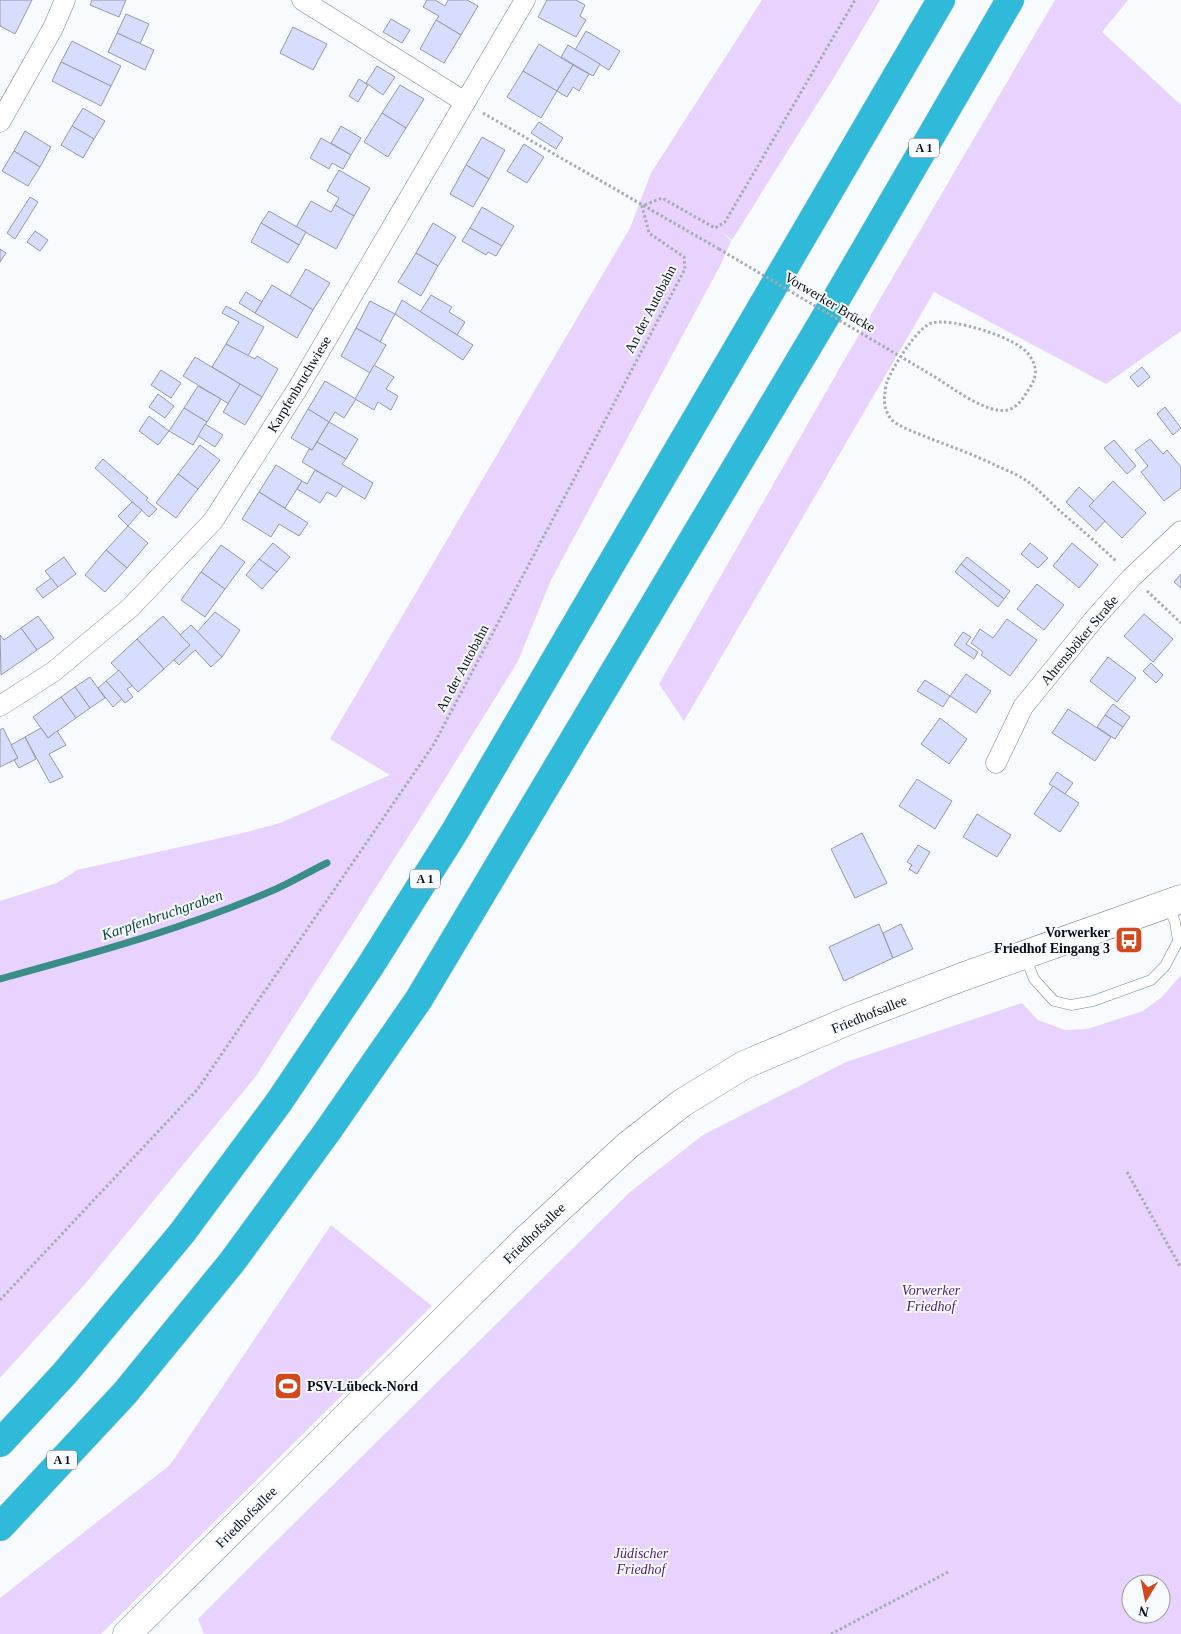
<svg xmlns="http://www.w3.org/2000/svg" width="1181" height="1634" font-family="'Times New Roman',serif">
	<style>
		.green { fill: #e7d3fd; fill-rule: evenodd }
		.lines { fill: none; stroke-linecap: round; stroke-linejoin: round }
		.stream { stroke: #3b8e88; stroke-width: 7 }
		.building { fill: #d7ddfc; stroke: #9699a8 }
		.lane-casing { stroke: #7a8590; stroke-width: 11 }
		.street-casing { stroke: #7a8590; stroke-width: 21 }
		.secondary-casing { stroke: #7a8590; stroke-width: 29 }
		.highway-casing { stroke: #d3d4d5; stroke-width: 29 }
		.path { stroke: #a8acaf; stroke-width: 3; stroke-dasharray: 2.5 2.5; stroke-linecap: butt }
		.lane { stroke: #fff; stroke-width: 10 }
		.street { stroke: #fff; stroke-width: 20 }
		.secondary { stroke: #fff; stroke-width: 28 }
		.highway { stroke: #2ebad8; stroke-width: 28 }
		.path-bridge { stroke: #a8acaf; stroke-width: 3; stroke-dasharray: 2.5 2.5; stroke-linecap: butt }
		.labels { text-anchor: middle; stroke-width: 4; stroke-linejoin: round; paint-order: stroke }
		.shield { fill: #f8fbfe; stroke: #51565a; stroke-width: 1 }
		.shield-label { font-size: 12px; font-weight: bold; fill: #0a0f13 }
		.street-label { font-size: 14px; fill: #0a0f13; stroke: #f8fbfe }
		.poi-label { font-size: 14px; font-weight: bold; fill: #0a0f13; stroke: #f8fbfe; text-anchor: end }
		.park-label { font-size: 14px; font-style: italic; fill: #502173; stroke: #f8fbfe }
		.water-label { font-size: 15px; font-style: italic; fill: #073e3a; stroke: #f8fbfe }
	</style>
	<rect width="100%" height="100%" fill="#f8fbfe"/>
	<g class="green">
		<polygon points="762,0 880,0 836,74 732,240 721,231 731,241 720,266 551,580 518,661 443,782 256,1076 85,1284 0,1378 0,901 57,883 77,870 247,832 280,823 390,775 330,739 630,228 651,173"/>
		<polygon points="1055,0 1128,0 1102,32 1181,105 1181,331 1106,384 934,292 684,721 659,684 846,357"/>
		<path d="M1181 975V1634H202L204 1633 198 1619 258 1559 630 1192 703 1135 846 1062 1022 1003 1038 1020 1065 1030 1087 1029 1143 1011 1162 997ZM1131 1584H1161V1614H1131Z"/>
		<polygon points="331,1225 432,1306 101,1634 0,1634 0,1598 170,1465"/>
	</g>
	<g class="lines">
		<path class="stream" d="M0 979C94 953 187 928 276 889 294 881 310 871 327 863"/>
	</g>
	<g class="building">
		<polygon points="0,0 32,0 15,34 0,26"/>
		<polygon points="92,0 126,0 119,17 90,5"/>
		<polygon points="427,0 435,0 445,6 448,0 467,0 478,6 461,35 436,20 439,16 423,7"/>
		<polygon points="547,0 576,0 585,5 580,16 586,20 576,37 538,17"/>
		<polygon points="126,14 149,24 140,44 117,33"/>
		<polygon points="391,19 410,30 402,43 383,32"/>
		<polygon points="436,20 461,35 444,63 420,49"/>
		<polygon points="293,27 327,44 313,70 280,53"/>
		<polygon points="586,31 620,51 609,70 575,50"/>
		<polygon points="117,33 154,50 145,70 108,52"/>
		<polygon points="72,41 121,66 111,86 61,62"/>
		<polygon points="539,44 573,65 557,91 523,71"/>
		<polygon points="568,45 600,64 593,76 561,57"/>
		<polygon points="61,62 111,86 101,106 52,81"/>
		<polygon points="573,65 589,74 579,91 573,87 567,97 557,91"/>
		<polygon points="377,66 395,77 383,95 366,83"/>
		<polygon points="523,71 557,91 541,118 507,97"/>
		<polygon points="359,79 368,85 358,102 349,96"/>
		<polygon points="400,85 424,99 406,128 382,113"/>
		<polygon points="83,108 105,121 94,139 72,126"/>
		<polygon points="382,113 406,128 388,157 364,142"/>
		<polygon points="539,122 563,138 556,149 531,133"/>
		<polygon points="72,126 94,139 83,158 61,145"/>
		<polygon points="341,126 361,138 351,155 331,143"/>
		<polygon points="25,131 51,147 40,167 14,151"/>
		<polygon points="482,137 505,150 489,179 466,165"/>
		<polygon points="321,138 351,155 343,169 332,163 329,169 310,158"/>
		<polygon points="524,144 544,157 527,183 507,171"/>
		<polygon points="14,151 40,167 28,186 2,171"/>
		<polygon points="466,165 489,179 473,207 450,194"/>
		<polygon points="339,170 370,188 354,216 335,205 339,198 327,191"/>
		<polygon points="30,197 38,202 15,239 7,233"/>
		<polygon points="311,201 331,212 335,205 354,216 336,249 296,227"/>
		<polygon points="482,207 514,226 502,246 470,228"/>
		<polygon points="269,211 306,232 299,245 261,223"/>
		<polygon points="261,223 299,245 288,263 251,242"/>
		<polygon points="433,223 456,237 438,266 416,253"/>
		<polygon points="470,228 502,246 496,256 488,252 486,255 462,241"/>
		<polygon points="35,231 48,240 40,251 27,242"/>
		<polygon points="0,249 6,253 0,262"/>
		<polygon points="416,253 438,266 421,296 398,282"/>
		<polygon points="306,269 330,283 313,310 290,296"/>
		<polygon points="272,285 313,310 297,338 255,313"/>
		<polygon points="246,292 262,302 255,313 239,303"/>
		<polygon points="431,295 452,307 449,312 465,322 457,335 420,312"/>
		<polygon points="402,300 473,345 463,360 395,314"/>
		<polygon points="370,301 395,314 380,342 356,328"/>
		<polygon points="226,306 264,327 248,356 226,344 239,322 222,313"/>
		<polygon points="356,328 386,345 370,373 341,356"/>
		<polygon points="226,344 255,359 257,356 278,369 262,397 212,367"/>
		<polygon points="195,357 240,384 229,404 183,376"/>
		<polygon points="374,365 394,377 386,389 398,396 391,410 378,402 374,410 355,399"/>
		<polygon points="1142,367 1150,377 1138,387 1130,377"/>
		<polygon points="161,370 181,383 171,398 151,385"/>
		<polygon points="325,381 356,399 344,418 335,412 329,422 308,409"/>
		<polygon points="240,384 262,397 245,425 223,412"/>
		<polygon points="198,386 221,399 207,422 184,408"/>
		<polygon points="158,394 174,406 165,418 149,407"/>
		<polygon points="1165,407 1181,428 1173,435 1157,414"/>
		<polygon points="184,408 207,422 193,445 169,431"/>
		<polygon points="308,409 329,422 312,450 291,438"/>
		<polygon points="149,416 169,431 158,445 139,431"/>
		<polygon points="329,422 358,439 346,459 317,442"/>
		<polygon points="205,424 223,435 215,447 198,436"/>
		<polygon points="1150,439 1163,454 1167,450 1181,467 1181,488 1164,501 1141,472 1148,466 1135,450"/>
		<polygon points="1114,440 1136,466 1127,474 1104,448"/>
		<polygon points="317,442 346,459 342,464 373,483 365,499 302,462 309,449 312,450"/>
		<polygon points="200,445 220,460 198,489 178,474"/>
		<polygon points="103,459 148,498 146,500 157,509 149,517 95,468"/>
		<polygon points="276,465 302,481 285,508 259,492"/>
		<polygon points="315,470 343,486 336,497 327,492 320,503 297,489 302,481 307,484"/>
		<polygon points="178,474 198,489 176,518 156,503"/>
		<polygon points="1113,481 1146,513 1122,538 1089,506"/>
		<polygon points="1079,487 1094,501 1089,506 1105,521 1096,531 1066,502"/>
		<polygon points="259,492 308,523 299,536 279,524 271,537 242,519"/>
		<polygon points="132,502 142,510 128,526 118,516"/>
		<polygon points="128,526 148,543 127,568 106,550"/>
		<polygon points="273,543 290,557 277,572 259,559"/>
		<polygon points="1030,543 1048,558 1038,568 1021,554"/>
		<polygon points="1072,543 1098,565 1079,588 1053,566"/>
		<polygon points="221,545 245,562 225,589 201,572"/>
		<polygon points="106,550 127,568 105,592 85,575"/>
		<polygon points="64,557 76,574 58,587 45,571"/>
		<polygon points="967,557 1010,591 1004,599 961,564"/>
		<polygon points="259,559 277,572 262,589 246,575"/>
		<polygon points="961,564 1004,599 998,607 955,572"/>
		<polygon points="201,572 225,589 205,617 181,600"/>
		<polygon points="1181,574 1181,588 1174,582"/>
		<polygon points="51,578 58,587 43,598 36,589"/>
		<polygon points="1037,584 1064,605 1044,630 1017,609"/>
		<polygon points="215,612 240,630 222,657 197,632"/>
		<polygon points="1144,614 1173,639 1153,662 1124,636"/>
		<polygon points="38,616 54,638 37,650 21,628"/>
		<polygon points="163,616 190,645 164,669 137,639"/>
		<polygon points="1007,619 1037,640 1010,676 981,655 983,652 971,643 980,629 993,638"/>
		<polygon points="191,625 222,657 211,667 195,650 179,665 174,660 190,645 180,635"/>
		<polygon points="21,628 37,650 1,675 0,635 4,640"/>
		<polygon points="963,632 971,637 966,644 978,652 974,659 954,645"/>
		<polygon points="137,639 164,669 138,692 111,663"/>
		<polygon points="1108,657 1136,678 1117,702 1090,681"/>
		<polygon points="1151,663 1163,675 1156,683 1143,671"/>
		<polygon points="119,670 132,686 127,689 133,697 125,703 106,681"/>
		<polygon points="966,674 991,691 976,713 950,696"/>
		<polygon points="90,677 105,698 90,708 75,687"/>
		<polygon points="925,680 950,696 943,707 917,691"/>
		<polygon points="106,681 122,699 113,707 98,688"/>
		<polygon points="75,687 90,708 76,718 61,697"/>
		<polygon points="61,697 76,718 48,738 33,717"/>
		<polygon points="1113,704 1130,717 1123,727 1105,715"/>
		<polygon points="1068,709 1111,737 1095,761 1052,733"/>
		<polygon points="1105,715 1123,727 1115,739 1097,727"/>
		<polygon points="940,718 967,739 949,764 921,744"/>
		<polygon points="3,728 18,758 0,767 0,730"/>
		<polygon points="41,728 48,738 57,731 66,745 49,754 63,777 50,783 25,737"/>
		<polygon points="25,737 36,759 19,768 14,760 18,758 11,745"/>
		<polygon points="1057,772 1073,783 1065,794 1049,784"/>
		<polygon points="917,779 952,801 935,829 899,806"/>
		<polygon points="1053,786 1079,803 1060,832 1034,814"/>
		<polygon points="977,814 1011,835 997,857 963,837"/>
		<polygon points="862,833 887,883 855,898 831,849"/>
		<polygon points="918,845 930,852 917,874 909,869 912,865 907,862"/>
		<polygon points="879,924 893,958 844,981 829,947"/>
		<polygon points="901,924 913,949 893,958 883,933"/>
	</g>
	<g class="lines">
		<defs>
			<polyline id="lane" points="1025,956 1034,979 1054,1001 1071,1005 1093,1001 1151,980 1165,966 1178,941 1175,922 1168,905"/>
			<g id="street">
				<polyline points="302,0 465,102"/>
				<polyline points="0,122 53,28 65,0"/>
				<polyline points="0,706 53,672 130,608 213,521 298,388 525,0"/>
				<polyline points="996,763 1023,707 1095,618 1131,578 1181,531"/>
			</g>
			<polyline id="secondary" points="127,1634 522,1243 627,1146 682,1103 744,1065 855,1018 962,977 1181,899"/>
			<g id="highway">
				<polyline points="0,1443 65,1373 182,1233 279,1102 369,968 455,831 941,0"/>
				<polyline points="0,1527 125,1393 232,1262 327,1132 419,999 838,296 1010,0"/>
			</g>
		</defs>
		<use href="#lane" class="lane-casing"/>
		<use href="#street" class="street-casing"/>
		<use href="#secondary" class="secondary-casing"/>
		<use href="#highway" class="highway-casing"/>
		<g class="path">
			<polyline points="483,113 719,249"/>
			<path d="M930 374C949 385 986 415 1008 410 1018 407 1024 397 1029 389 1037 377 1038 367 1029 355 1019 338 951 317 932 323 918 326 892 368 887 382 886 385 885 390 885 393 883 402 886 415 893 421 905 430 920 434 934 440 955 448 977 456 997 466 1007 470 1018 475 1027 481 1039 490 1050 502 1061 512 1080 528 1099 545 1117 562"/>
			<polyline points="1147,591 1181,623"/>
			<polyline points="1127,1172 1181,1268"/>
			<polyline points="0,1300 197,1090 434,744 685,269 684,257 649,233 642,206 662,198 715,228 725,222 855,0"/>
			<polyline points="831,1634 950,1571"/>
		</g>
		<use href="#lane" class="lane"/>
		<use href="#street" class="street"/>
		<use href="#secondary" class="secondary"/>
		<use href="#highway" class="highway"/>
		<polyline class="path-bridge" points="719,249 930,374"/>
	</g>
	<defs>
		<symbol id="bus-square" viewBox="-11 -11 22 22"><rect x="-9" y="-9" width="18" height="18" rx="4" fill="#d1491d" stroke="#f8fbfe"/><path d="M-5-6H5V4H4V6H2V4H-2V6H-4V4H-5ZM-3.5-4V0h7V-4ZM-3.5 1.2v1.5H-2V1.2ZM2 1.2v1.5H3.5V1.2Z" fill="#fff"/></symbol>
		<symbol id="stadium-square" viewBox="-11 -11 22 22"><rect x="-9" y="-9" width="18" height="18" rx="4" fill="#d1491d" stroke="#f8fbfe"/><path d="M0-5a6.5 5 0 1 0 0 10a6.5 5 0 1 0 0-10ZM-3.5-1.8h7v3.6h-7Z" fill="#fff"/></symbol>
	</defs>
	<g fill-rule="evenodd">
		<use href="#bus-square" x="1113" y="924" width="32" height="32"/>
		<use href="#stadium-square" x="272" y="1370" width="32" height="32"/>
	</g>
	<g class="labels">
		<g class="shield">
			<rect x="909" y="138.5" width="30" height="19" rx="4"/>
			<rect x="410" y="869.5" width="30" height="19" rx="4"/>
			<rect x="47" y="1450.5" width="30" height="19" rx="4"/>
		</g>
		<g class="shield-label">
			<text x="924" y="152">A 1</text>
			<text x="425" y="883">A 1</text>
			<text x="62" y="1464">A 1</text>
		</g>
		<g class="street-label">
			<text transform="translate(830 302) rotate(31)" y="5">Vorwerker Brücke</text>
			<text transform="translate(650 309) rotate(-63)" y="5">An der Autobahn</text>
			<text transform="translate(299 384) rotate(-59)" y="5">Karpfenbruchwiese</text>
			<text transform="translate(1079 640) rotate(-50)" y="5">Ahrensböker Straße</text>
			<text transform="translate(462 668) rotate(-62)" y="5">An der Autobahn</text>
			<text transform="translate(869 1014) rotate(-22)" y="5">Friedhofsallee</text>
			<text transform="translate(534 1233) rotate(-44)" y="5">Friedhofsallee</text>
			<text transform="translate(246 1517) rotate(-45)" y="5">Friedhofsallee</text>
		</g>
		<g class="poi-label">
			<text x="1110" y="937">Vorwerker<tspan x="1110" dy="16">Friedhof Eingang 3</tspan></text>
			<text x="307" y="1391" text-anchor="start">PSV-Lübeck-Nord</text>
		</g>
		<g class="park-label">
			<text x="931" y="1295">Vorwerker<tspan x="931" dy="16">Friedhof</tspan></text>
			<text x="641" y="1558">Jüdischer<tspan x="641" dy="16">Friedhof</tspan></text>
		</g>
		<g class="water-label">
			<text transform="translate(162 915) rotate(-19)" y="5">Karpfenbruchgraben</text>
		</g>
	</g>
	<g transform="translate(1146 1599) rotate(190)"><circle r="24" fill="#f8fbfe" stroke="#999da0"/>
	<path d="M0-4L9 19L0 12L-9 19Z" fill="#d1491d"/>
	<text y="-8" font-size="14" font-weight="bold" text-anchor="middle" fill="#0a0f13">N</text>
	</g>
</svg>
